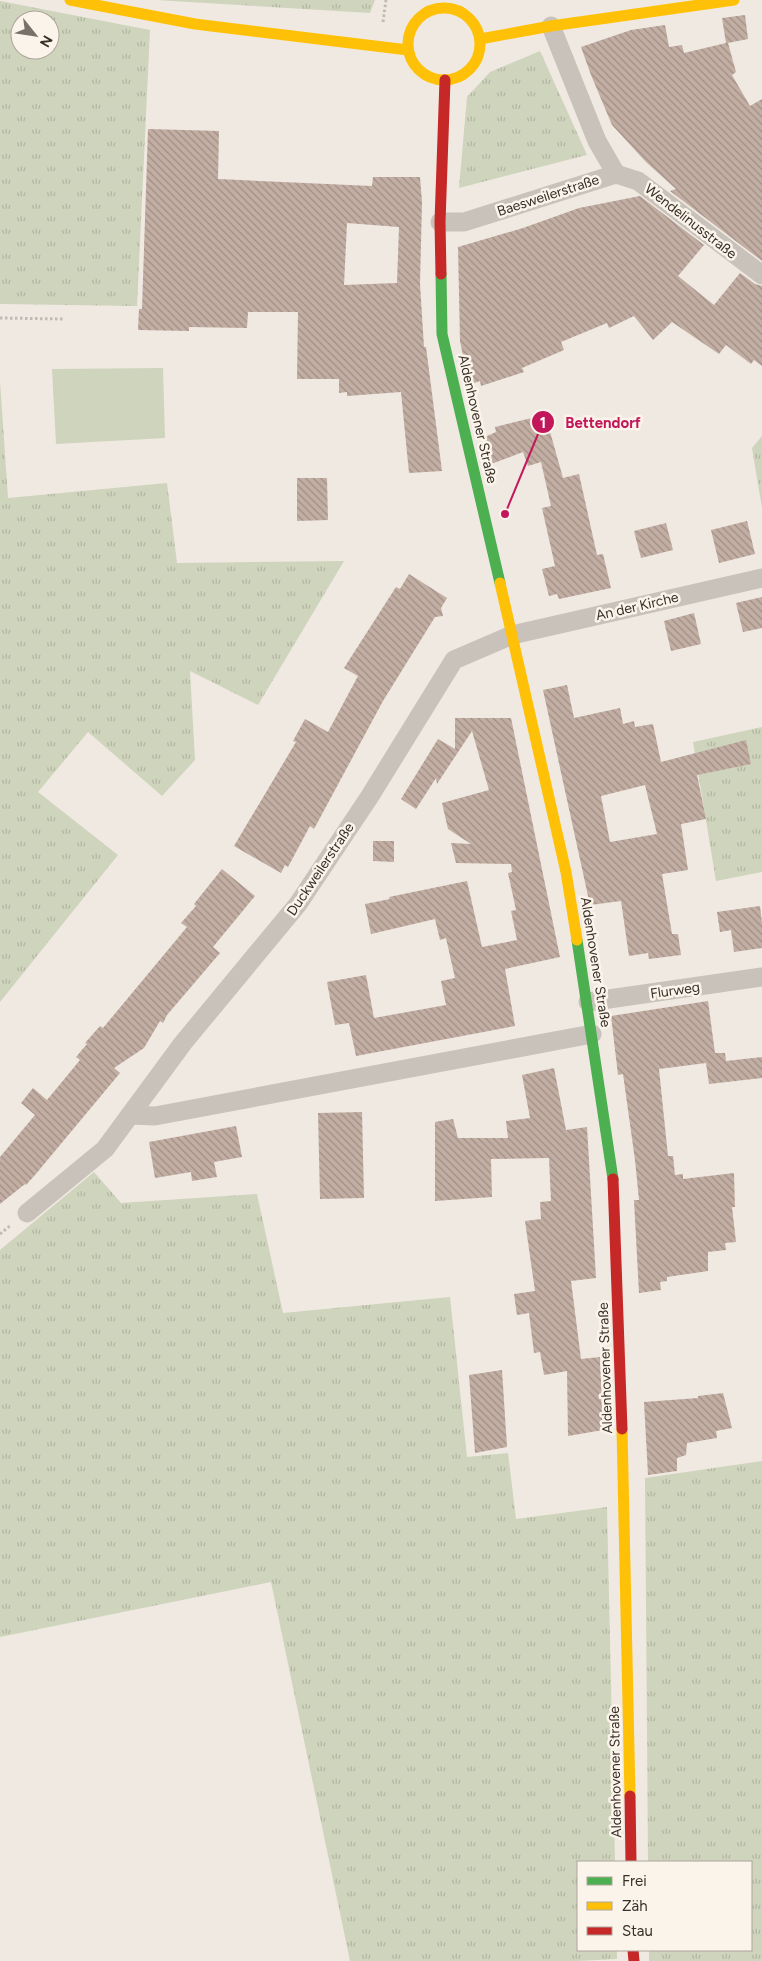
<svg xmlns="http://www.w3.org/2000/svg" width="762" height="1961" font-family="Figtree,sans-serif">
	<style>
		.grass { fill: url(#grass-tufts); fill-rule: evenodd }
		.park { fill: #cfd4bc }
		.building { fill: url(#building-back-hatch); fill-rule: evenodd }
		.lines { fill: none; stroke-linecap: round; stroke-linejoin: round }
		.path { stroke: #c0bab4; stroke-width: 3; stroke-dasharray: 2.5 2.5; stroke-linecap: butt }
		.street { stroke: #c8c2bb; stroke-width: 19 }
		.fast { stroke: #4caf50; stroke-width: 11 }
		.slow { stroke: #ffc107; stroke-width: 11 }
		.jam { stroke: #c62828; stroke-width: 11 }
		.labels { text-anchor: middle; stroke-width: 5; stroke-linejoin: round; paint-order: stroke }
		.street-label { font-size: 14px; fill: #392f29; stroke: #fbf4ea }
		.leader { fill: none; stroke: #c2185b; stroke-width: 2 }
		.callout-dot { fill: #c2185b; stroke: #fbf4ea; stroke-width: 2 }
		.mark-label { font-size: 15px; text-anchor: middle; font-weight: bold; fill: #fff }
		.callout-label { font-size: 15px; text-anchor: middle; font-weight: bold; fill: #c2185b; stroke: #fbf4ea; stroke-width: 5; stroke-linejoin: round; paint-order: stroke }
	</style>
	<defs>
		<pattern id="grass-tufts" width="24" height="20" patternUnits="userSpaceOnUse" patternTransform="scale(1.25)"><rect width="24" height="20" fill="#cfd4bc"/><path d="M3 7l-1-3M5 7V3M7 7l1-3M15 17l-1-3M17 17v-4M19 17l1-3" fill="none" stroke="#b2b6a2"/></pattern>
		<pattern id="building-back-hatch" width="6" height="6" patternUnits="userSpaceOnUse" patternTransform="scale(1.25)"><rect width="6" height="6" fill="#c3aea3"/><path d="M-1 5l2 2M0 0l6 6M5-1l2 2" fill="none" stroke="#9f8e85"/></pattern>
	</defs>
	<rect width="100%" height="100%" fill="#efe9e2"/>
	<g class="grass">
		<polygon points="156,0 375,0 370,13"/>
		<path d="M0 1 150 30 137 306 0 304ZM20 20H50V50H20Z"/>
		<polygon points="540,51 587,155 459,188 467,97 490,72"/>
		<polygon points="0,381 8,498 167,483 177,563 344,561 258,705 190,671 195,760 162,796 88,732 38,792 118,855 0,1002"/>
		<polygon points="762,436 762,508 752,448"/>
		<polygon points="762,727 762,872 716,881 693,742"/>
		<polygon points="94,1172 121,1203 257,1194 283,1313 450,1297 467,1457 508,1453 516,1519 607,1507 615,1862 578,1862 578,1950 617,1950 617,1959 577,1961 350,1961 271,1582 0,1637 0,1250"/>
		<polygon points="762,1461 762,1961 649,1961 649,1950 751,1950 751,1862 648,1862 645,1478"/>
	</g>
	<polygon class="park" points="163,368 165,438 56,444 52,369"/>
	<g class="building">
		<polygon points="745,15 748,39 728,43 736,72 732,75 750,106 762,99 762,261 670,191 676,189 646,162 612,125 591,75 581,47 631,30 665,25 669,47 682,45 684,53 726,43 722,18"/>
		<path d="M148 129 219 131 218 179 372 186 373 177H420L422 202 420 284 424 347H426L442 471 409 473 401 392 347 396V392L339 393V379H297L298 312H248L247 328 189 327V331L138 330 139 309H142ZM347 223 399 227 397 283 344 285Z"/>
		<polygon points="640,196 704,245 678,276 714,305 740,273 755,284 762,286 762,366 754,360 751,364 726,345 719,354 672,322 653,340 634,316 609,328 607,323 561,342 564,350 522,368 524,372 481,386 480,381 469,385 460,341 458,247 523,228 579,208"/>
		<polygon points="540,416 544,430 549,428 563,478 579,474 597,555 603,554 611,588 559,599 557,594 549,596 542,569 555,566 542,508 551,506 541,462 528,466 523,452 491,464 483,438 496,432 495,427"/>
		<polygon points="297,478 327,478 328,520 297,521"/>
		<polygon points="747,521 755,554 719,563 711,530"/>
		<polygon points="666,523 673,550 641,558 634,531"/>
		<polygon points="409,574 447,598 441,608 443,616 435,617 383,701 314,829 310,826 288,867 285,865 281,873 234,846 296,742 293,741 305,719 328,732 358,676 344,668 396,587 400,589"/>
		<polygon points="762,597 762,628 743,632 736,603"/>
		<polygon points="694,613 701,644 671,651 664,621"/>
		<path d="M567 685 574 718 620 708 623 724 634 721 635 727 653 724 661 762 746 740 751 764 697 775 706 819 681 824 688 870 662 874 672 934H678L681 955 649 959 648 953 629 956 621 901 590 905 543 690ZM645 785 657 834 610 842 601 796Z"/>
		<polygon points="455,718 511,718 560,957 505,969 515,1026 356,1056 349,1023 335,1025 327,982 366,975 374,1018 446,1005 441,981 455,978 446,938 440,940 435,919 371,934 365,904 390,899 389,897 467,881 482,947 517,940 511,911 516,910 508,873 512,872 511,864 456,863 451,843 471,844 448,829 442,803 489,790 472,731 437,784 436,778 416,809 401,799 438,739 455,749"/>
		<polygon points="373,841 394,841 394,862 373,861"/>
		<polygon points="222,869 255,896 213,947 220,953 167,1015 163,1023 160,1021 144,1048 114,1068 120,1073 35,1175 26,1185 25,1184 0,1204 0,1157 35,1115 21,1103 33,1088 47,1100 80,1060 76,1057 87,1044 85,1043 100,1026 103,1028 187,927 181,923 196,906 194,904"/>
		<polygon points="760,906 762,923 762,948 734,952 731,930 720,932 717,912"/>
		<polygon points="708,1001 715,1053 725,1053 726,1061 762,1057 762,1078 709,1084 706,1063 659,1069 668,1156 673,1156 675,1175 683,1174 683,1179 734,1173 735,1207 732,1207 736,1242 725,1243 726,1250 708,1252 708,1271 667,1277 667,1281 660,1282 661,1290 639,1293 634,1200 639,1200 635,1160 623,1074 618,1075 611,1016"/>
		<polygon points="554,1068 566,1130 587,1127 596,1278 571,1281 581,1359 600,1357 603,1430 568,1436 567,1371 544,1375 540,1352 534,1353 529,1313 517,1315 514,1294 535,1291 525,1221 541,1219 540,1202 551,1201 549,1158 491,1159 492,1197 435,1201 435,1122 453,1119 458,1138 508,1138 506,1121 530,1118 522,1075"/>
		<polygon points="362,1112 364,1198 320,1199 318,1113"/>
		<polygon points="236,1126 242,1157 214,1162 217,1177 192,1181 191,1172 155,1178 149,1142"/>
		<polygon points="502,1370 507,1447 475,1453 469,1375"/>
		<polygon points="723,1393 732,1428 716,1431 717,1438 687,1443 686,1455 677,1458 677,1471 648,1475 644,1402 698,1398 698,1396"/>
	</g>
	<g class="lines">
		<g class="path">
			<polyline points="383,22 386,0"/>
			<polyline points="0,318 63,319"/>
			<polyline points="0,1234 11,1225"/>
		</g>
		<g class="street">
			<polyline points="551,26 597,141 616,174"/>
			<polyline points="616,174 638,181 762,275"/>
			<polyline points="440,222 464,222 616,174"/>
			<polyline points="588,1002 762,977"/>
			<polyline points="130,1115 155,1116 592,1034"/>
			<polyline points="27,1213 105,1149 183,1043 298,904 370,796 454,660 512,635 762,578"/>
		</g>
		<g class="fast">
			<polyline points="441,274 442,334 500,583"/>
			<polyline points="577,940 613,1179"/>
		</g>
		<g class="slow">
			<polyline points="70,0 195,24 408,50"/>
			<circle cx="444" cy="44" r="36"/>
			<polyline points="480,39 551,26 734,0"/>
			<polyline points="500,583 566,872 577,940"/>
			<polyline points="622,1429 630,1796"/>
		</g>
		<g class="jam">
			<polyline points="441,274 440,222 445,80"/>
			<polyline points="613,1179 622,1429"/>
			<polyline points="630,1796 631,1862"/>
			<polyline points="633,1950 634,1961"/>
		</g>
	</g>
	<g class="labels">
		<g class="street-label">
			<text transform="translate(548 195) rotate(-18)" y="5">Baesweilerstraße</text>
			<text transform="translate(691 221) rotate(38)" y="5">Wendelinusstraße</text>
			<text transform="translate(478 419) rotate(77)" y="5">Aldenhovener Straße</text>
			<text transform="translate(637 606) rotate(-13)" y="5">An der Kirche</text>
			<text transform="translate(320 869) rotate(-56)" y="5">Duckweilerstraße</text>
			<text transform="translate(596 962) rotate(81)" y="5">Aldenhovener Straße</text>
			<text transform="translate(675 990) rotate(-8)" y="5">Flurweg</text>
			<text transform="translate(605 1368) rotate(-92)" y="5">Aldenhovener Straße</text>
			<text transform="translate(615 1772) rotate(-91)" y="5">Aldenhovener Straße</text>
		</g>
	</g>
	<path class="leader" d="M505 514L543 422"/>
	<g class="callout-dot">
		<circle cx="505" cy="514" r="5"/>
		<circle cx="543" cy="422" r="12"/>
	</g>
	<g class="mark-label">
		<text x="543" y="428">1</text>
	</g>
	<g class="callout-label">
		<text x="603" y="428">Bettendorf</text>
	</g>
	<rect x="577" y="1861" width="175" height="90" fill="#fbf4ea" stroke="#ada59d"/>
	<rect x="587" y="1877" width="25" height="8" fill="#4caf50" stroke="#ada59d"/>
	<text x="622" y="1886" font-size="15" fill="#392f29">Frei</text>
	<rect x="587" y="1902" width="25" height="8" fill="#ffc107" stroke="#ada59d"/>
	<text x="622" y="1911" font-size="15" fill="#392f29">Zäh</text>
	<rect x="587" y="1927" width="25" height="8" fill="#c62828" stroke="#ada59d"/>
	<text x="622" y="1936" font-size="15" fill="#392f29">Stau</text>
	<g transform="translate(35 35) rotate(120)"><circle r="24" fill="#fbf4ea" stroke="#ada59d"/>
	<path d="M0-4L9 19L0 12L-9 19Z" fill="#79706a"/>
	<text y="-8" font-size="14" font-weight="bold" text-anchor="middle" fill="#392f29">N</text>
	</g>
</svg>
